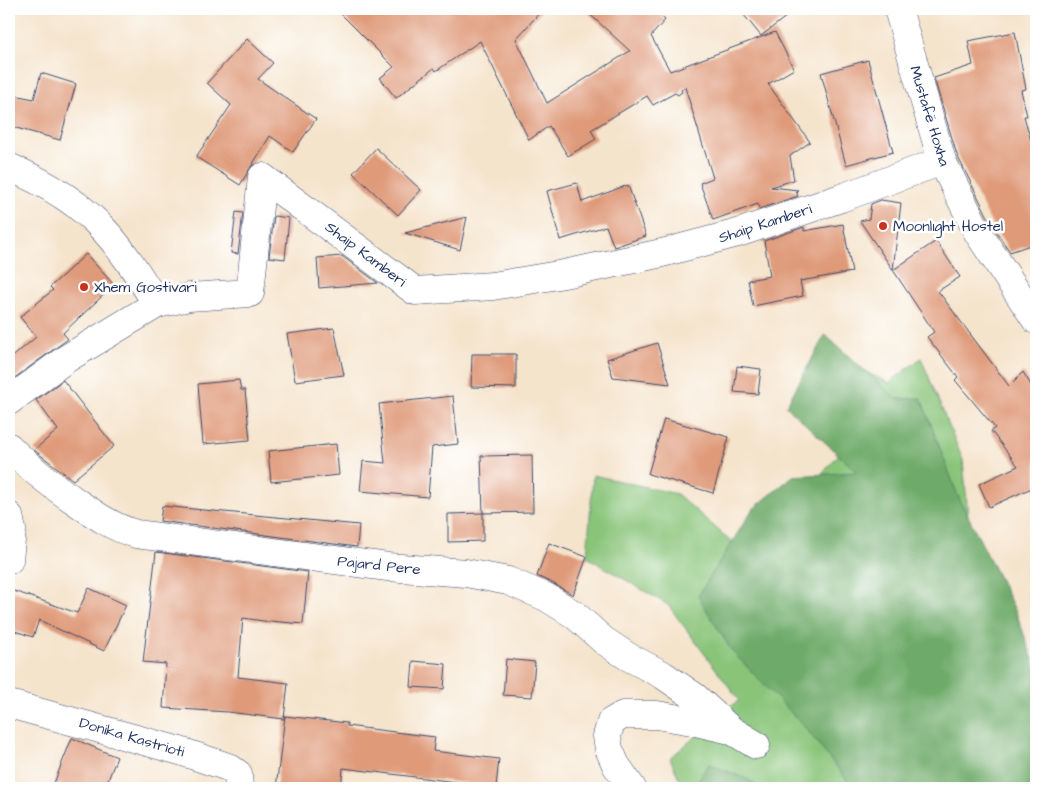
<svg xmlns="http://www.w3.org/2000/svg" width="1045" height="797" font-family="'Architects Daughter',sans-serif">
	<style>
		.green { fill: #89c479; stroke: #527a6c }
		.forest { fill: #6eaa69; stroke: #446c64 }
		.building { fill: #df9a79 }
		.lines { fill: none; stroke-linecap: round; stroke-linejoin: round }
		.minor-casing { stroke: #3c4a6e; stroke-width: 29 }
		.minor { stroke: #fff; stroke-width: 28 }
		.poi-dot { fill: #c8321e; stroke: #fff; stroke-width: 2 }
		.labels { text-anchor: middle; stroke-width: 5; stroke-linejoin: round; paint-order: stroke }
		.street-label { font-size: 15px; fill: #1b2f5e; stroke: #fff }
		.poi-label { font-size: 15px; fill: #1b2f5e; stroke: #fff; text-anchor: start }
	</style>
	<rect width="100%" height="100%" fill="#fff"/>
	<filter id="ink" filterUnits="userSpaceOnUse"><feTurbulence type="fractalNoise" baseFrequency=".02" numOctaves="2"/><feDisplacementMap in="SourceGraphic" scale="10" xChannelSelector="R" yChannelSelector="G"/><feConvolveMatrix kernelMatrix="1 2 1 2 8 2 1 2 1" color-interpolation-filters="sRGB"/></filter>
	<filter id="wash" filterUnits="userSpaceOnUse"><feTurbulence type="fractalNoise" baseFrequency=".0096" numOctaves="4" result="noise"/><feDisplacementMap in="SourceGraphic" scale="20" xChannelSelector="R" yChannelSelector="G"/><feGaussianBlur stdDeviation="1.12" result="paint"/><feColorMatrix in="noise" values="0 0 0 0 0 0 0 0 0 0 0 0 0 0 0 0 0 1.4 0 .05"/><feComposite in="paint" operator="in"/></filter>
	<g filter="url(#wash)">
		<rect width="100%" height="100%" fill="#f5e4cc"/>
		<polygon class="green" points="831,355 889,383 921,358 963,460 978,626 1036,788 683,788 670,758 739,700 668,605 587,557 593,475 677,494 748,556 848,444"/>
		<g class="forest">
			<polygon points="825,335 897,399 921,398 958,496 1016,612 1036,668 1036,788 853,788 803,725 731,650 698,596 752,510 793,476 857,472 786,406"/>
			<polygon points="709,764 749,780 759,788 693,788"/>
		</g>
		<g id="blocks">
			<g class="building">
				<polygon points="336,9 543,9 516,39 547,103 630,51 584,9 653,9 665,20 651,36 670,71 775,32 794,69 768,84 810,142 790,156 794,180 771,187 798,190 796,191 798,196 759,209 758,204 713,220 700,183 713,178 685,87 681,90 682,92 678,95 675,93 653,105 647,96 591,130 596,139 568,156 549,126 529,140 480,41 436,71 434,68 396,98 380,78 394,67"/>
				<polygon points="739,9 796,9 761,36"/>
				<polygon points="1015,32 1026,89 1021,90 1027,116 1024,116 1036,160 1036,243 1010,252 992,225 957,155 934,78 973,65 968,41"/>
				<polygon points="247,39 273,63 258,79 316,119 293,152 270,136 240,185 196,157 231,105 207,83"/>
				<polygon points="868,60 893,152 846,165 821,73"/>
				<polygon points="41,73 76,84 60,140 9,126 9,94 34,99"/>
				<polygon points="376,148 421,190 398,215 353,173"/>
				<polygon points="577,183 582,202 628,185 646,236 614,247 606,226 560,240 547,191"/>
				<polygon points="881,200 901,203 893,270 860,221 869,219 871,204"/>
				<polygon points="236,212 243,213 238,254 231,253"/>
				<polygon points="274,216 289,218 285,259 269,257"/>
				<polygon points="467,217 460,250 405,233"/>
				<polygon points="843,224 852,272 800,281 803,296 753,306 748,280 770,276 764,241 804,227 804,231"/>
				<polygon points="936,241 960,277 938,291 1009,386 1023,372 1036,393 1036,490 1034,487 989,507 979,484 1018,466 991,431 995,428 955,380 958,377 927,337 934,332 893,270"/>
				<polygon points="86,254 114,285 63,333 68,339 9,382 9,360 36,337 20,317 53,290 50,287"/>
				<polygon points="342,256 378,283 319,288 317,258"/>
				<polygon points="334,328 344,375 295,381 287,334"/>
				<polygon points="657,343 670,384 613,377 607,359"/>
				<polygon points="472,354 516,354 516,388 471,387"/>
				<polygon points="737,366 761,369 758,394 734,392"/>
				<polygon points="63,380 114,446 73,480 34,450 58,430 36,400"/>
				<polygon points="239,380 241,390 245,390 250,440 203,444 198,384"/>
				<polygon points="453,396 458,444 432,447 428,497 360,491 363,461 385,463 379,404"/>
				<polygon points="664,419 729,437 713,493 648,474"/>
				<polygon points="336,444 339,475 271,482 268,451"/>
				<polygon points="532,455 533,512 483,513 481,456"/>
				<polygon points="162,506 359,525 357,547 160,521"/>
				<polygon points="483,513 483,541 448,542 448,514"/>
				<polygon points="549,543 587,557 573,595 554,584 537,576"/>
				<polygon points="156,552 308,572 303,624 270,621 270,622 243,618 238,677 288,683 284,719 228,712 163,708 166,664 143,662"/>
				<polygon points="89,588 126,605 104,651 39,620 33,637 9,629 9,608 14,591 77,613"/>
				<polygon points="506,659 535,662 532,697 503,695"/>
				<polygon points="413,661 446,664 444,689 411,687"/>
				<polygon points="285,716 347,723 347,726 435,737 433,751 499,759 496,787 343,768 341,788 276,788"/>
				<polygon points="72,738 117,757 105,788 67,788 54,783"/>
			</g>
		</g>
	</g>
	<g filter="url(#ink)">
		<use href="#blocks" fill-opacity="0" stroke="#3c4a6e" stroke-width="1"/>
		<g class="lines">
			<defs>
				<g id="minor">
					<polyline points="898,9 942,161 978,233 1036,320"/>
					<path d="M9 167C44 182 79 202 105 231 125 253 141 279 157 304"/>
					<polyline points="9,401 66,359 157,304 189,297 250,293 262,177 415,291 493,286 564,274 662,253 738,233 841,198 942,161"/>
					<path d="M9 447C30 469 53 486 78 503 97 516 114 528 136 534L388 567 466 573 508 581 546 597 575 615 603 640 627 656 663 675 695 697 731 730"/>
					<polyline points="9,516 12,530 9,560"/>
					<polyline points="9,704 180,751 228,767 238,774 239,788"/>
					<polyline points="632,788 616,765 609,749 607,736 611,722 623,715 657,715 692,721 731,730 756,745"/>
				</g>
			</defs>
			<use href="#minor" class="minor-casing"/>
			<use href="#minor" class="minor"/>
		</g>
	</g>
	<g class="poi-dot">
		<circle cx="883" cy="226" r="5"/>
		<circle cx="84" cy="287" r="5"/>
	</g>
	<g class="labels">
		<g class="street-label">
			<text transform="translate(930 116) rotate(73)" y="5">Mustafë Hoxha</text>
			<text transform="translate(765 223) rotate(-18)" y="5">Shaip Kamberi</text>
			<text transform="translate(366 254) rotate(37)" y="5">Shaip Kamberi</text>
			<text transform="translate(379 565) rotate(6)" y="5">Pajard Pere</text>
			<text transform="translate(132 737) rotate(16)" y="5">Donika Kastrioti</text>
		</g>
		<g class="poi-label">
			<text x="893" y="231">Moonlıght Hostel</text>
			<text x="94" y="292">Xhem Gostivari</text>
		</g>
	</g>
	<rect width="1045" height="797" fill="none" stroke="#fff" stroke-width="30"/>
</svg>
